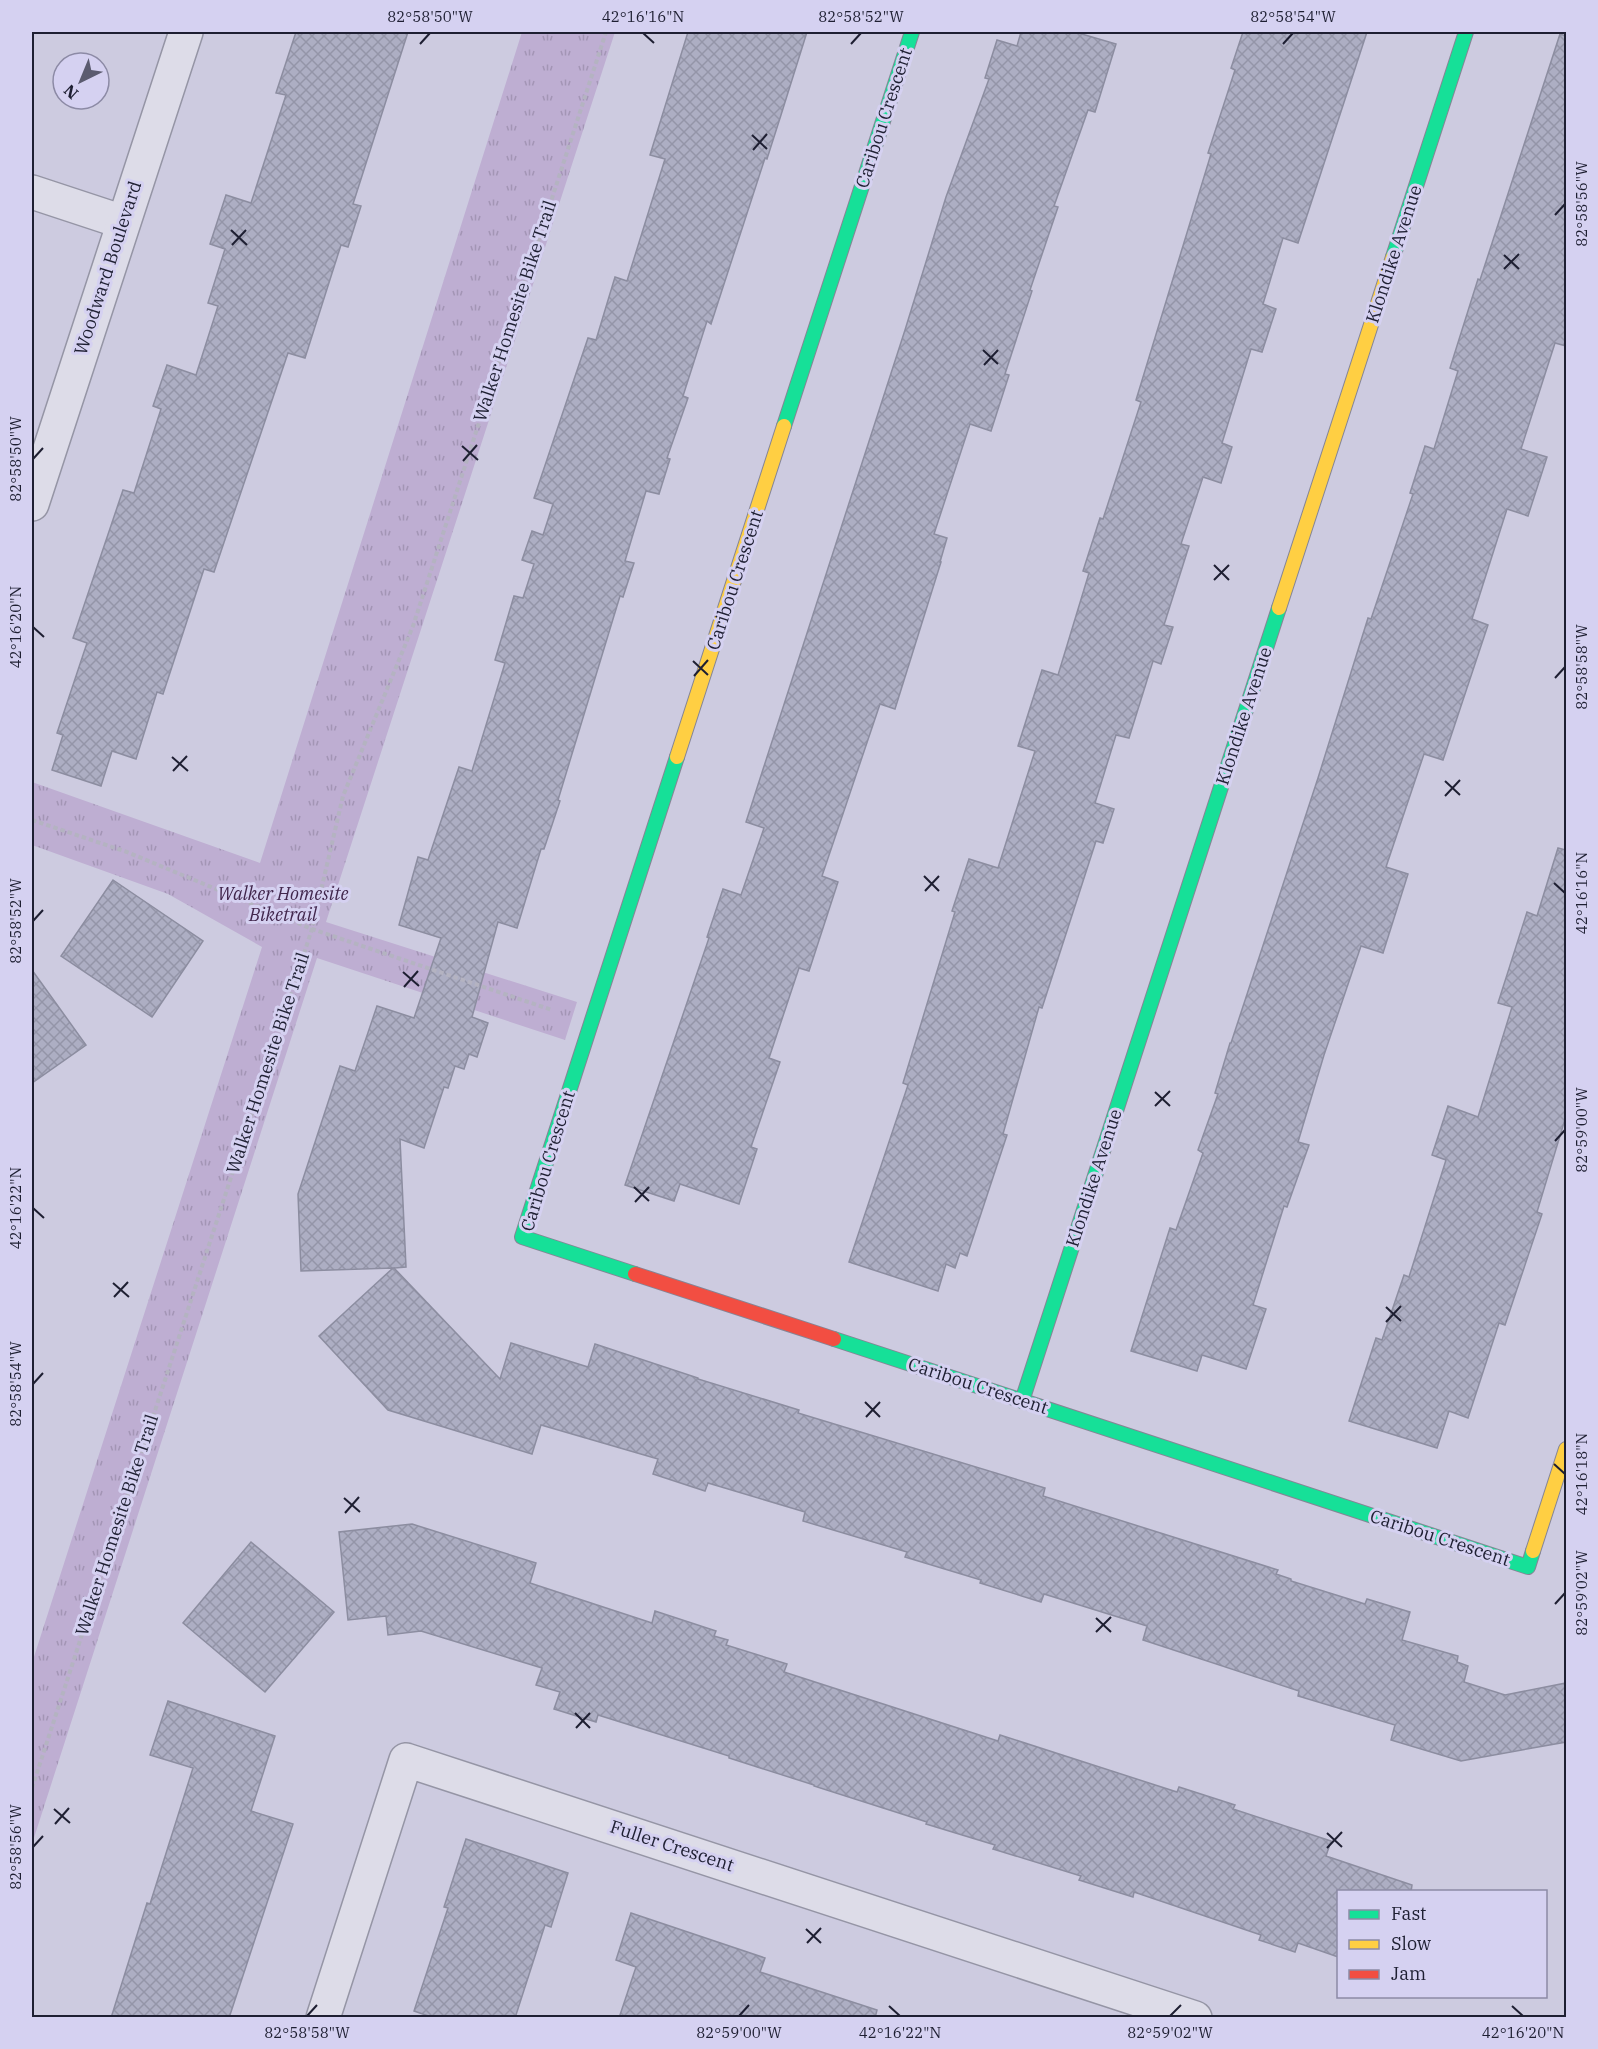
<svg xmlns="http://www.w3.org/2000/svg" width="1598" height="2049" font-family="'IBM Plex Serif',serif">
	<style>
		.park { fill: url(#park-tufts) }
		.building { fill: url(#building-cross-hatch); stroke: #8c8da0; stroke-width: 1.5 }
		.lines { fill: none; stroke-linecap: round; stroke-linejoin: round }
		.street-casing { stroke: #9595a5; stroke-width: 36 }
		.fast-casing { stroke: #858595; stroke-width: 16 }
		.slow-casing { stroke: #858595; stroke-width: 16 }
		.jam-casing { stroke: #858595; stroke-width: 16 }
		.path { stroke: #b4b3c1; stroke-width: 4; stroke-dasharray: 4.5 3; stroke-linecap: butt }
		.street { stroke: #dddce8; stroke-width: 33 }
		.fast { stroke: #16e098; stroke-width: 14 }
		.slow { stroke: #ffcf43; stroke-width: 14 }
		.jam { stroke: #f24e42; stroke-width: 14 }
		.ticks { fill: none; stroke: #1e1f32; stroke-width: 2 }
		.labels { text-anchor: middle; stroke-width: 6; stroke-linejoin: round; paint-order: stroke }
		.street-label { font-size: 18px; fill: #1e1f32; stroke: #d5d1f1 }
		.park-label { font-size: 18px; font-style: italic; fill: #41264c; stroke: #d5d1f1 }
		.neatline { fill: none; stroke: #1e1f32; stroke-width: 2 }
		.ticks-label { font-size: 15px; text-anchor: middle; fill: #1e1f32 }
	</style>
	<defs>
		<pattern id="park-tufts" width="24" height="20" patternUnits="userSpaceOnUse" patternTransform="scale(1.5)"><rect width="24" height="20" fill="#beaed2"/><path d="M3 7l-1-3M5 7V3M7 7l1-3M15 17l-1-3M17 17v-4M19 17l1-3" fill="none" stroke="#a395b5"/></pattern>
		<pattern id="building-cross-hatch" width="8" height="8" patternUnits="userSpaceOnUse" patternTransform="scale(1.5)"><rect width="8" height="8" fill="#adaec3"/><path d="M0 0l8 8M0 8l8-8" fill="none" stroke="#9495a8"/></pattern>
	</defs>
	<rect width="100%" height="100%" fill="#cdcbe0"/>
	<polygon class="park" points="522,32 615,32 326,922 577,1002 565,1040 317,958 32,1844 32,1663 262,947 168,894 32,845 32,782 260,863"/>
	<g class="building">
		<polygon points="296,32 408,32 353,204 361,206 348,247 341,245 305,358 288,353 214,572 204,569 163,694 157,692 136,759 112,751 101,786 52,770 63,735 57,733 87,643 73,638 123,490 134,493 161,409 153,406 167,365 196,375 218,306 208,303 225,249 210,244 226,195 251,203 286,95 276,93"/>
		<polygon points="688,32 807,32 781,115 767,159 765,158 711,324 707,321 683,396 688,398 667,458 670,459 659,494 646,491 625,561 634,563 623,597 620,596 558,800 560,801 544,849 541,849 517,928 498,922 472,1017 488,1023 477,1057 469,1054 464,1069 455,1066 448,1088 444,1087 424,1148 400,1139 406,1267 394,1268 500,1379 511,1343 588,1367 595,1344 698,1378 698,1379 799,1410 798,1413 1045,1488 1043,1496 1278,1570 1276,1574 1291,1579 1291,1581 1365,1604 1367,1599 1410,1612 1402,1640 1458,1656 1457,1662 1468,1666 1464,1682 1505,1695 1566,1683 1566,1742 1461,1761 1391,1740 1395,1725 1298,1696 1299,1691 1143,1640 1147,1626 1044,1594 1041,1602 980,1583 981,1580 905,1557 907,1552 803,1521 805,1512 708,1483 705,1491 653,1474 658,1459 541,1425 532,1454 388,1410 319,1336 393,1268 301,1271 298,1194 340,1066 355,1071 377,1006 414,1018 441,938 399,925 418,857 428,860 459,767 472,771 505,663 495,660 514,596 523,598 534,564 522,560 532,531 543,535 553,504 534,498 588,338 596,340 615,277 627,281 665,159 650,155"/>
		<polygon points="1021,32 1075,32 1116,44 1095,112 1088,110 1054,206 1058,207 1030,290 1032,291 1005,374 1009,375 991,431 970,424 934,534 947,538 940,562 941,562 895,709 880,704 822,876 838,882 809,971 799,968 769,1058 780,1062 751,1147 757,1149 739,1204 680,1184 674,1201 625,1185 709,938 707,937 723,889 741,895 764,828 746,822 905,330 946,197 989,79 985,78 997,40 1017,46"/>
		<polygon points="1243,32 1367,32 1298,243 1283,238 1263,304 1276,309 1262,352 1251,349 1222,443 1232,447 1221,483 1203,477 1181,544 1189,546 1164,625 1173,627 1161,664 1153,661 1129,738 1116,735 1095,803 1114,809 1103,843 1096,841 1042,1008 1039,1007 1003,1134 1007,1135 967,1256 960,1253 955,1268 946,1264 938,1291 849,1262 908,1085 903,1083 955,912 952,911 969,859 998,868 1035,751 1018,746 1042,670 1058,675 1089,573 1083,571 1100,518 1103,519 1141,402 1136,400 1211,154 1208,153 1235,70 1231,68"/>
		<polygon points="1560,34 1566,36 1566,346 1555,343 1521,449 1547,457 1528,516 1507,509 1472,619 1488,625 1443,760 1424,754 1386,867 1408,874 1383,953 1361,946 1324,1055 1298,1142 1309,1145 1287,1207 1284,1206 1253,1305 1266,1309 1246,1369 1202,1355 1197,1371 1131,1351 1170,1228 1176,1230 1203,1153 1198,1150 1218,1094 1215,1093 1230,1043 1231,1043 1318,778 1368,618 1371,619 1413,494 1410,493 1425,446 1434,449 1458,371 1450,368 1478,279 1480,280"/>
		<polygon points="1558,848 1566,850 1566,1116 1537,1212 1542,1214 1505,1325 1499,1323 1468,1418 1449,1411 1437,1448 1349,1421 1376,1338 1382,1340 1404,1275 1409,1277 1446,1160 1432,1155 1448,1106 1478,1117 1512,1007 1498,1003 1527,912 1537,916"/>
		<polygon points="113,880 203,941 152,1017 61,956"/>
		<polygon points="32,970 86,1045 32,1083"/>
		<polygon points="412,1524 536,1563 530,1583 652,1623 655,1611 716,1631 714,1636 728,1640 726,1645 787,1664 784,1672 998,1741 1000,1735 1177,1792 1179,1787 1235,1805 1233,1809 1331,1841 1326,1856 1412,1885 1411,1892 1338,1892 1338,1957 1298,1943 1295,1952 1259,1940 1261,1935 1134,1892 1133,1897 1079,1880 1081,1876 993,1849 995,1845 926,1824 927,1822 814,1786 814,1785 729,1758 729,1756 598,1715 596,1722 554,1709 560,1692 536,1685 542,1668 421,1631 388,1635 386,1616 348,1620 339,1532"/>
		<polygon points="251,1542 334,1612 265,1692 183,1623"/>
		<polygon points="168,1701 275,1736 251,1811 293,1824 229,2018 111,2018 147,1903 150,1904 193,1768 150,1755"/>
		<polygon points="466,1839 568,1873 551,1927 545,1925 515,2018 434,2018 414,2011 448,1908 444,1907"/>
		<polygon points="631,1913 765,1958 760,1972 877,2010 875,2018 619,2018 636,1967 616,1960"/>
	</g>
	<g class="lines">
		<defs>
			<g id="street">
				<polyline points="32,192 123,222"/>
				<polyline points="32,504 186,32"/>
				<polyline points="323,2018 406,1760 1195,2018"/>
			</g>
			<g id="fast">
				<polyline points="1393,257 1466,32"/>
				<polyline points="784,426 912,32"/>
				<polyline points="635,1274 522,1237 677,757"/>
				<polyline points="834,1339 1528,1567 1533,1551"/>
				<polyline points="1022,1401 1279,608"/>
			</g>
			<g id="slow">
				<polyline points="1279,608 1393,257"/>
				<polyline points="677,757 784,426"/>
				<polyline points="1533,1551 1566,1449"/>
			</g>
			<polyline id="jam" points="635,1274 834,1339"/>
		</defs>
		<use href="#street" class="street-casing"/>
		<use href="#fast" class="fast-casing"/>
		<use href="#slow" class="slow-casing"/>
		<use href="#jam" class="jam-casing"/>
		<g class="path">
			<polyline points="32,820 127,852 312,929 552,1010"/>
			<polyline points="32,1788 312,929 343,796 413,626 606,32"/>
		</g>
		<use href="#street" class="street"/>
		<use href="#fast" class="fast"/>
		<use href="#slow" class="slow"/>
		<use href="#jam" class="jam"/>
	</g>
	<path class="ticks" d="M643 33 654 43M420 44 430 33M851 44 861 33M1283 44 1293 33M752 135 767 149M753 150 767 134M1555 215 1565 204M231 230 247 245M232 245 246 230M1504 255 1519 269M1504 269 1519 254M983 350 998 364M984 365 998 350M462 446 478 460M33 459 43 448M463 461 477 445M1214 565 1229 580M1214 580 1229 565M33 627 44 637M693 661 708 675M694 676 708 660M1555 678 1565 667M172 757 188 771M173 771 187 756M1445 781 1460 795M1445 796 1460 780M924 876 939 891M1554 883 1565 893M925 891 939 876M33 921 43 910M403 972 419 986M404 987 418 971M1155 1092 1170 1106M1155 1106 1170 1091M1555 1141 1565 1130M634 1187 649 1201M635 1202 649 1187M33 1208 44 1218M113 1283 129 1297M114 1297 128 1282M1386 1307 1401 1321M1386 1322 1401 1306M33 1384 43 1373M865 1402 880 1417M866 1417 880 1402M1554 1464 1565 1474M344 1498 360 1512M345 1513 359 1497M1555 1604 1565 1593M1096 1618 1111 1632M1096 1632 1111 1617M575 1713 590 1728M576 1728 590 1713M54 1809 70 1823M55 1824 69 1808M1327 1833 1342 1847M33 1847 43 1836M1327 1848 1342 1832M806 1929 821 1943M807 1943 821 1928M889 2006 900 2016M1512 2006 1523 2016M307 2016 317 2005M739 2016 749 2005M1170 2016 1181 2005"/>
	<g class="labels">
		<g class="street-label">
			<text transform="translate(884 118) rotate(-72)" y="6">Caribou Crescent</text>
			<text transform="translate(1394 254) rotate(-72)" y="6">Klondike Avenue</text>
			<text transform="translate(108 268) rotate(-72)" y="6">Woodward Boulevard</text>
			<text transform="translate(515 311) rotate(-72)" y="6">Walker Homesite Bike Trail</text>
			<text transform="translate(735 580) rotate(-72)" y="6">Caribou Crescent</text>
			<text transform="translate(1244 716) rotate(-72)" y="6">Klondike Avenue</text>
			<text transform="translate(268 1063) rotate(-72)" y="6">Walker Homesite Bike Trail</text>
			<text transform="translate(548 1161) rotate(-73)" y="6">Caribou Crescent</text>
			<text transform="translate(1094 1178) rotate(-72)" y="6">Klondike Avenue</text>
			<text transform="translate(978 1386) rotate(18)" y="6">Caribou Crescent</text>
			<text transform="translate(117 1525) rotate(-72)" y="6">Walker Homesite Bike Trail</text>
			<text transform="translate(1440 1538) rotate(18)" y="6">Caribou Crescent</text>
			<text transform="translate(672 1846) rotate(18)" y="6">Fuller Crescent</text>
		</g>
		<g class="park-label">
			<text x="283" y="900">Walker Homesite<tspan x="283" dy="21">Biketrail</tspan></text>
		</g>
	</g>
	<rect width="1598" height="2049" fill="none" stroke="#d5d1f1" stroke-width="66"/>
	<rect x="1337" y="1890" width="210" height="108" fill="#d5d1f1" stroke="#8c8aa5" stroke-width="1.5"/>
	<rect x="1349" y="1910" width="30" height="9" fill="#16e098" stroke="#8c8aa5" stroke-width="1.5"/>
	<text x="1391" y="1920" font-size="18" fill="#1e1f32">Fast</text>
	<rect x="1349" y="1940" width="30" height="9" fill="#ffcf43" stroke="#8c8aa5" stroke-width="1.5"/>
	<text x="1391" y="1950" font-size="18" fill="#1e1f32">Slow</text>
	<rect x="1349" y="1970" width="30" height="9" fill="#f24e42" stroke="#8c8aa5" stroke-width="1.5"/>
	<text x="1391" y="1980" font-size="18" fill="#1e1f32">Jam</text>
	<g transform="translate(81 81) rotate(223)"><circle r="28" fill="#d5d1f1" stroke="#8c8aa5" stroke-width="1.5"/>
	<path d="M0-4.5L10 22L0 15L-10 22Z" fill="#5b5b6f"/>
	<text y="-9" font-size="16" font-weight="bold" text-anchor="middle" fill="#1e1f32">N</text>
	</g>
	<rect x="33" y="33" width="1532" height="1983" class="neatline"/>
	<g class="ticks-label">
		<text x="430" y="22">82°58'50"W</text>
		<text x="643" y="22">42°16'16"N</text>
		<text x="861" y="22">82°58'52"W</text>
		<text x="1293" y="22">82°58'54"W</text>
		<text transform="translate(1582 204) rotate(-90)" y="5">82°58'56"W</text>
		<text transform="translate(16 459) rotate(-90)" y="5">82°58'50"W</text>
		<text transform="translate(16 627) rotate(-90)" y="5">42°16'20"N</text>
		<text transform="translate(1582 667) rotate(-90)" y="5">82°58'58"W</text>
		<text transform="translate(1582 893) rotate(-90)" y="5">42°16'16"N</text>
		<text transform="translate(16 921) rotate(-90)" y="5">82°58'52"W</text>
		<text transform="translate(1582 1130) rotate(-90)" y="5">82°59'00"W</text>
		<text transform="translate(16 1208) rotate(-90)" y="5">42°16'22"N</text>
		<text transform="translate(16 1384) rotate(-90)" y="5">82°58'54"W</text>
		<text transform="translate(1582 1474) rotate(-90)" y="5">42°16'18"N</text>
		<text transform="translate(1582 1593) rotate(-90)" y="5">82°59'02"W</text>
		<text transform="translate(16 1847) rotate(-90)" y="5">82°58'56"W</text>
		<text x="307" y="2038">82°58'58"W</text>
		<text x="739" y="2038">82°59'00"W</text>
		<text x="900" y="2038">42°16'22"N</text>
		<text x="1170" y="2038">82°59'02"W</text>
		<text x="1523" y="2038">42°16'20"N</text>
	</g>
</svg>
